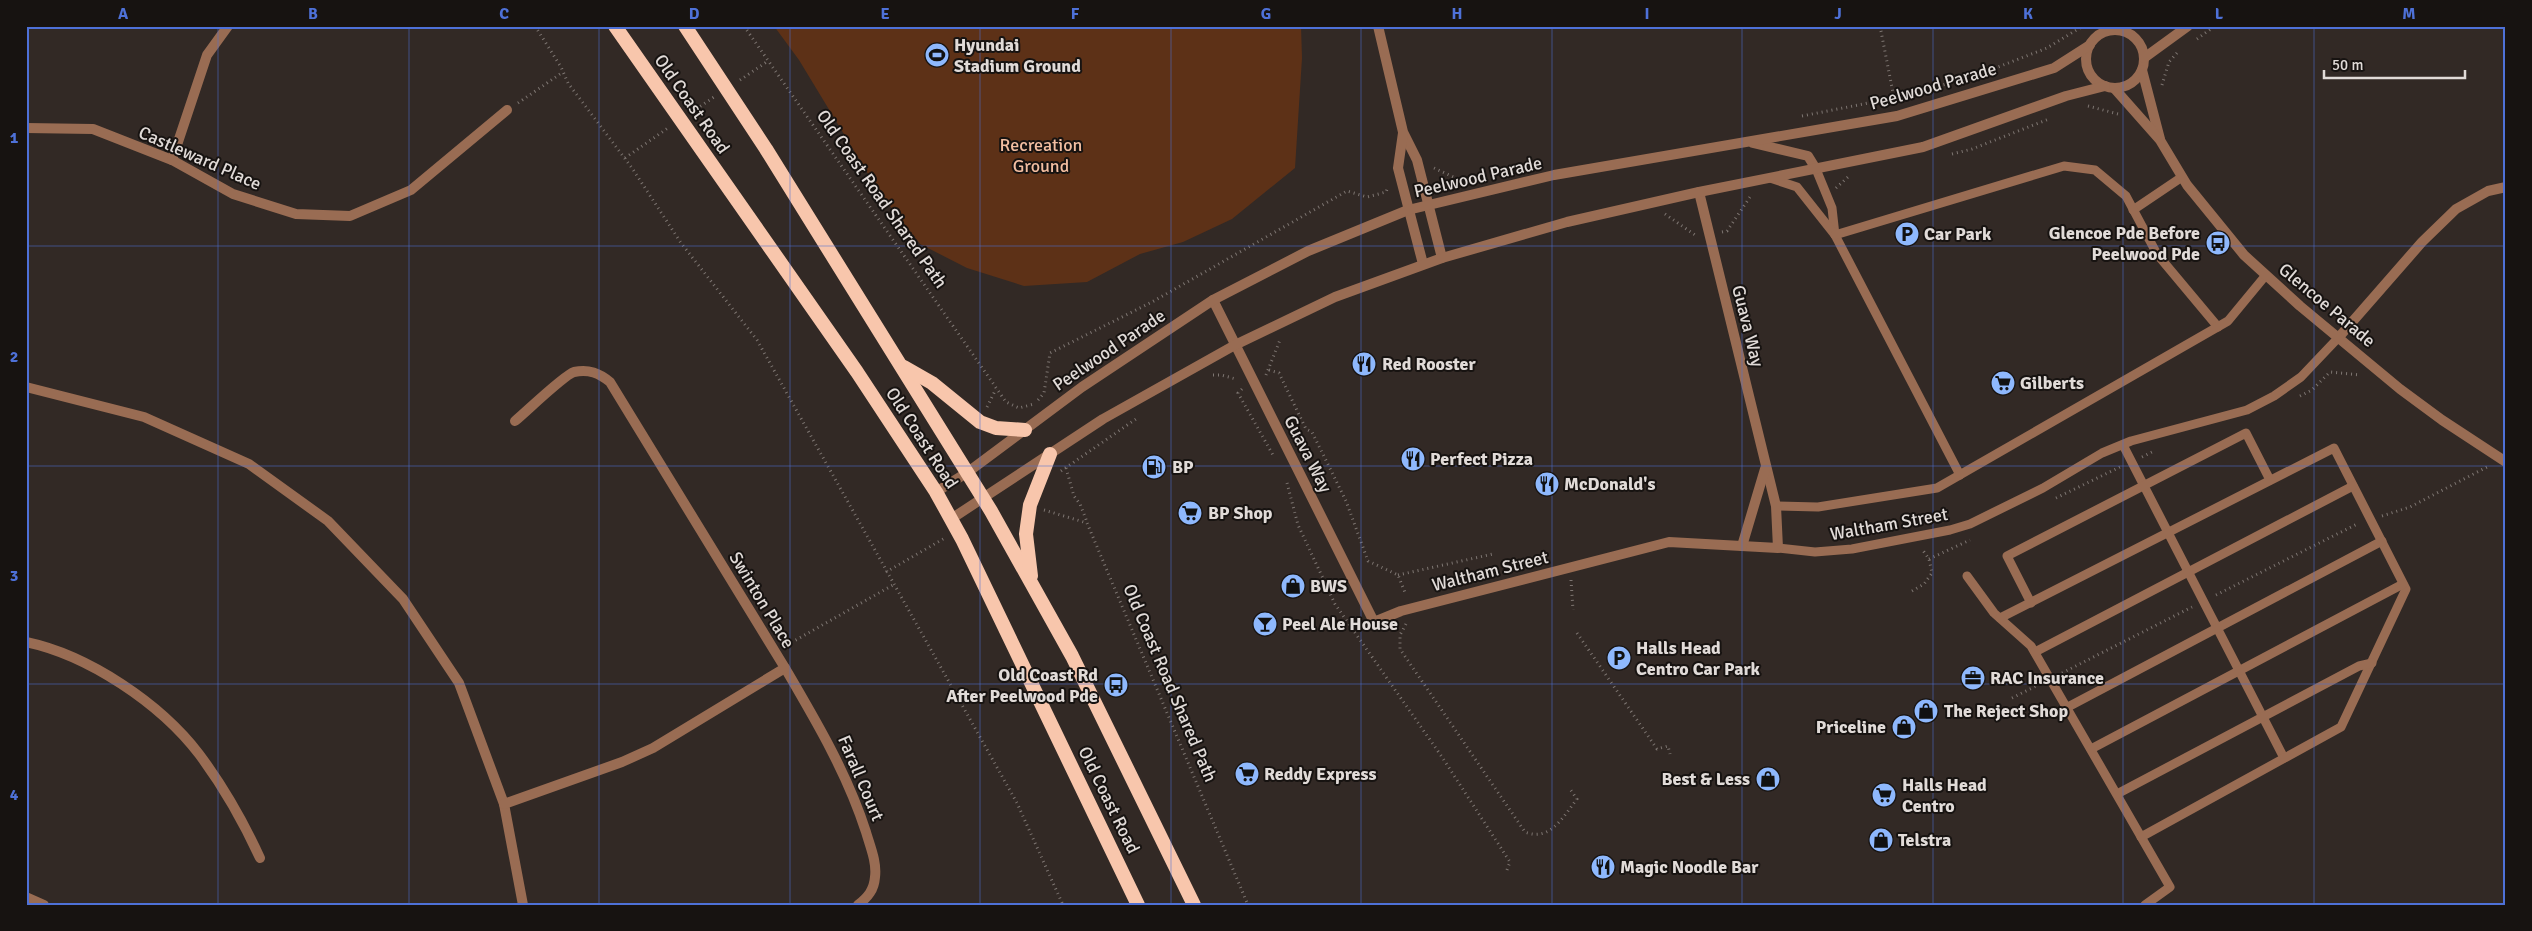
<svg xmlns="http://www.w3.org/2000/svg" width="2532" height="931" font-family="Signika,sans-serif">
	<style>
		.green { fill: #5d3117 }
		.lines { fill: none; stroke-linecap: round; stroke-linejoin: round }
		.path { stroke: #7e7672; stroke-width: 3; stroke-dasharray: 1 4; stroke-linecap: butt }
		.service { stroke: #996c53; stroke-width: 9 }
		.minor { stroke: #996c53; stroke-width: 10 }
		.tertiary { stroke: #996c53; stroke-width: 10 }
		.trunk { stroke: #f8c6ac; stroke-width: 14 }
		.grid { fill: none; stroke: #4e71d8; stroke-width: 1; stroke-opacity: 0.55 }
		.labels { text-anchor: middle; stroke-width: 4; stroke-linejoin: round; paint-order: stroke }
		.poi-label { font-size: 18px; font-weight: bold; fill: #e1dbd8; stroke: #171311; text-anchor: start }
		.street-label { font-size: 18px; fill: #e1dbd8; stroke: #171311 }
		.park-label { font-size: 18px; fill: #f3bea1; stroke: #171311 }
		.neatline { fill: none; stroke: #4e71d8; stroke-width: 2 }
		.grid-label { font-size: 16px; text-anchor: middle; font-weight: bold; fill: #4e71d8 }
	</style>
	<rect width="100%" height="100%" fill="#322925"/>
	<polygon class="green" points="774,26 1301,26 1302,58 1295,168 1232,219 1183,242 1140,254 1087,282 1024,286 967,268 920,244 879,192 799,60"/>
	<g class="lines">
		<g class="path">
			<polyline points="535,26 561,67 568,83 632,168 681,243 757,340 1017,803 1063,905"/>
			<polyline points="744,26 1006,402 1019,408 1034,404"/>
			<polyline points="1880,26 1894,98"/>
			<polyline points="2197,39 2215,26"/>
			<polyline points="1980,74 2047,48 2083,26"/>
			<polyline points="740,80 768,61"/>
			<polyline points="2162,85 2169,62 2177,53"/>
			<polyline points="518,103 563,72"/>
			<polyline points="2088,106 2118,114"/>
			<polyline points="692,112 714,97"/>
			<polyline points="1802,116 1894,98 1950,83"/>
			<polyline points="1952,154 1972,149 2049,119"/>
			<polyline points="625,158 668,128"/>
			<polyline points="1434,168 1462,181"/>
			<polyline points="1836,188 1848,177"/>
			<polyline points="1665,214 1695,235"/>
			<polyline points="1722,232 1727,231 1750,197"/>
			<polyline points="1269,370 1279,373 1306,429 1312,432 1346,501 1368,561 1398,575 1406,595"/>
			<polyline points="1213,375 1221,375 1236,379"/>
			<polyline points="1266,375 1280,340"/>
			<polyline points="1242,389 1238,393 1273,455"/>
			<polyline points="2300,396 2312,390 2330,372 2360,375"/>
			<polyline points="1038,400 1044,393 1050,353 1152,302 1347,191 1367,197 1386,192 1388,187"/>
			<polyline points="987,407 996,389"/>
			<polyline points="2142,457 2154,451"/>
			<polyline points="1066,468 1074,496 1080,504 1087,522"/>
			<polyline points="1061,471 1136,419"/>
			<polyline points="1287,483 1298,525 1335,604 1442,757 1510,862 1507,870"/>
			<polyline points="2056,498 2120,467"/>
			<polyline points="1044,510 1087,523 1248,905"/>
			<polyline points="2382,516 2410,507 2487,467"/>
			<polyline points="1929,559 1970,540"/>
			<polyline points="886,572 945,538"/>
			<polyline points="1398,575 1493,554"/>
			<polyline points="1571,580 1573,610"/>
			<polyline points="1912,591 1924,584 1932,573 1929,559 1922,549"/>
			<polyline points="2216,595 2357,524"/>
			<path d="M1406 624 1400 635V649L1525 832C1550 842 1563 817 1577 799L1570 789"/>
			<polyline points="1577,633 1657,749 1668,746 1670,754"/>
			<polyline points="787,645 893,585"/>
			<polyline points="2062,673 2192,607"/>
			<polyline points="2012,698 2038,685"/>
		</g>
		<g class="service">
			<polyline points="1816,169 1832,208 1835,235"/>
			<polyline points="1770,178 1797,187 1835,235 1960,475"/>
			<polyline points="2133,210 2182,177"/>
			<polyline points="1835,235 2064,166 2095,170 2126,196 2157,254 2218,327"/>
			<polyline points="2123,445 2284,758"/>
			<polyline points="1776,506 1818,507 1937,488 2228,321 2266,275"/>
			<polyline points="1778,548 1815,552 1852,549 1950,530 1970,524 2043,488 2102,453 2131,441 2247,410 2274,396 2301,377 2339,337"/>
			<polyline points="1967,576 1994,613 2031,646 2170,887 2145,905"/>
			<polyline points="2031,603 2007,556 2246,433 2270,480"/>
			<polyline points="2000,618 2334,448 2406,589 2341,727 2141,837"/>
			<polyline points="2035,652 2353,486"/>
			<polyline points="2066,708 2382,541"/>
			<polyline points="2091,749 2403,584"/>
			<polyline points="2117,794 2359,666 2372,663"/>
		</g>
		<g class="minor">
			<polyline points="1378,26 1403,132 1417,160 1442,258"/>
			<polyline points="26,128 93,129 172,160 233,194 296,214 350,216 411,190 507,110"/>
			<polyline points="1403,133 1398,168 1423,264"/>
			<polyline points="172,160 207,55 228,26"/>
			<polyline points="1213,300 1374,622 1401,611 1669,542 1778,548 1776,506 1699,192"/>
			<polyline points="2339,337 2422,242 2456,209 2488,191 2506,187"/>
			<polyline points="26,387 144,417 249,464 328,521 403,599 459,683 504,804 523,905"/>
			<polyline points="1742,546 1765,469"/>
			<path d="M26 642C88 655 160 703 199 754 223 786 243 821 260 858"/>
			<path d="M785 668C816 721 847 773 866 832 870 846 877 862 875 877 874 890 868 897 858 905"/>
			<path d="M504 804 622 762 653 748 785 668 610 382C599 373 589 369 574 372 564 375 526 412 515 421"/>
			<polyline points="26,897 44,905"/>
		</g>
		<g class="tertiary">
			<circle cx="2115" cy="59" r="29"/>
			<polyline points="2144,58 2188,26"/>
			<polyline points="2142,70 2160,139"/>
			<polyline points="2114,88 2160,140 2187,185 2244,255 2300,306 2400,389 2442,420 2506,462"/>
			<polyline points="1753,143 1808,156 1816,169"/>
			<polyline points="936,492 968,472 1082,387 1213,300 1308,251 1408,210 1554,175 1897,116 2054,68 2090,45"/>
			<polyline points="951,519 1103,419 1235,345 1335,297 1442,258 1567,222 1699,192 1923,147 2066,96 2105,86"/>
		</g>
		<g class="trunk">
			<polyline points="615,26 857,372 936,492 962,539 1138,905"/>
			<polyline points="685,26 766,149 991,511 1072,656 1194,905"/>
			<polyline points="904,367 932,383 980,422 996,428 1025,430"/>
			<polyline points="1031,576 1026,534 1030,505 1050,454"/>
		</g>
	</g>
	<path class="grid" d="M218 26V905M409 26V905M599 26V905M790 26V905M980 26V905M1171 26V905M1361 26V905M1552 26V905M1742 26V905M1933 26V905M2123 26V905M2314 26V905M26 246H2506M26 466H2506M26 684H2506"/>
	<defs>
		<symbol id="stadium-disc" viewBox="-11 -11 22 22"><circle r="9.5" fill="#8eb8fd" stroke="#171311"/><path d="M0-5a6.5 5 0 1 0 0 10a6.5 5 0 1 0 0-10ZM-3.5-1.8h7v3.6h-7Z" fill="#111"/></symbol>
		<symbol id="parking-disc" viewBox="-11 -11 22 22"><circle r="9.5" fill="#8eb8fd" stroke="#171311"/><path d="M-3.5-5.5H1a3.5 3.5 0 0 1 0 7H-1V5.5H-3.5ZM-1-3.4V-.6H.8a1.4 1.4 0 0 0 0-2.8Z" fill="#111"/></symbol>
		<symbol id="bus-disc" viewBox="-11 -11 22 22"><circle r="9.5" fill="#8eb8fd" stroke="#171311"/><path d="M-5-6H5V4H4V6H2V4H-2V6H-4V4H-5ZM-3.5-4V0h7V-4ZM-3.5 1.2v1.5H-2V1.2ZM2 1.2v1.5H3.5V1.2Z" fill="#111"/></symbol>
		<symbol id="restaurant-disc" viewBox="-11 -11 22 22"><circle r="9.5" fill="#8eb8fd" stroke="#171311"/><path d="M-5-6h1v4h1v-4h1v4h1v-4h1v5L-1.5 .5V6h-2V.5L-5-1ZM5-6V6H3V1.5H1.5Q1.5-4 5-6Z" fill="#111"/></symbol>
		<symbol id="supermarket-disc" viewBox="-11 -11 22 22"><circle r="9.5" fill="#8eb8fd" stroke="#171311"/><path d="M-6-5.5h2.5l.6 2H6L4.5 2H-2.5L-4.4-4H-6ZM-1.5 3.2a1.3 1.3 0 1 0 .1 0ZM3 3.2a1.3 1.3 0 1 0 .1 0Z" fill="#111"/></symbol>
		<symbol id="fuel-disc" viewBox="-11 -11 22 22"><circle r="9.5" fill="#8eb8fd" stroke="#171311"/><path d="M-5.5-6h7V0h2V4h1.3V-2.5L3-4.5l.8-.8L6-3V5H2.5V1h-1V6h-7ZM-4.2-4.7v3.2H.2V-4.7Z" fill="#111"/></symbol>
		<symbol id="shop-disc" viewBox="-11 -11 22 22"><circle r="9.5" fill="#8eb8fd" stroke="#171311"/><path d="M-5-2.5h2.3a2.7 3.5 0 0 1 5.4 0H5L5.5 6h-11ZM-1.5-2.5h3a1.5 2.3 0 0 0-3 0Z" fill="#111"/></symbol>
		<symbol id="bar-disc" viewBox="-11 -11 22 22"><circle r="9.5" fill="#8eb8fd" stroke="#171311"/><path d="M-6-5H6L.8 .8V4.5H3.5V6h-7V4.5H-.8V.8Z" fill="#111"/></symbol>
		<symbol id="office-disc" viewBox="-11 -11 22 22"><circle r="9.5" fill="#8eb8fd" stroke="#171311"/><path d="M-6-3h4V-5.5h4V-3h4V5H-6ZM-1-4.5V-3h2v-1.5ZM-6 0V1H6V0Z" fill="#111"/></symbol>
	</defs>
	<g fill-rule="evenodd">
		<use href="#stadium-disc" x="923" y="41" width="28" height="28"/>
		<use href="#parking-disc" x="1893" y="220" width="28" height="28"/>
		<use href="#bus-disc" x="2204" y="229" width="28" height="28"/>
		<use href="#restaurant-disc" x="1350" y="350" width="28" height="28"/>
		<use href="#supermarket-disc" x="1989" y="369" width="28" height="28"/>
		<use href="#restaurant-disc" x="1399" y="445" width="28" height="28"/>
		<use href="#fuel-disc" x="1140" y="453" width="28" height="28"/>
		<use href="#restaurant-disc" x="1533" y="470" width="28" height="28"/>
		<use href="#supermarket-disc" x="1176" y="499" width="28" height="28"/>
		<use href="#shop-disc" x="1279" y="572" width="28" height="28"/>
		<use href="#bar-disc" x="1251" y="610" width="28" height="28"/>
		<use href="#parking-disc" x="1605" y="644" width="28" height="28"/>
		<use href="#office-disc" x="1959" y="664" width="28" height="28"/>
		<use href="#bus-disc" x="1102" y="671" width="28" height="28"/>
		<use href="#shop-disc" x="1912" y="697" width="28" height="28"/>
		<use href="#shop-disc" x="1890" y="713" width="28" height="28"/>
		<use href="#supermarket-disc" x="1233" y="760" width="28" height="28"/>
		<use href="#shop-disc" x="1754" y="765" width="28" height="28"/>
		<use href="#supermarket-disc" x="1870" y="781" width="28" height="28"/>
		<use href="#shop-disc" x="1867" y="826" width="28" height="28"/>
		<use href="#restaurant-disc" x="1589" y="853" width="28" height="28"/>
	</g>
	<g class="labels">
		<g class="poi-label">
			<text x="954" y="51">Hyundai<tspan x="954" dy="21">Stadium Ground</tspan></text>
			<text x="2200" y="239" text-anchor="end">Glencoe Pde Before<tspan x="2200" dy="21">Peelwood Pde</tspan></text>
			<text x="1924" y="240">Car Park</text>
			<text x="1382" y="370">Red Rooster</text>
			<text x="2020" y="389">Gilberts</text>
			<text x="1430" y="465">Perfect Pizza</text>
			<text x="1172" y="473">BP</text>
			<text x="1564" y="490">McDonald's</text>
			<text x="1208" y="519">BP Shop</text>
			<text x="1310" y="592">BWS</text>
			<text x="1282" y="630">Peel Ale House</text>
			<text x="1636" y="654">Halls Head<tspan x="1636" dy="21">Centro Car Park</tspan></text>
			<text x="1098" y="681" text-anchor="end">Old Coast Rd<tspan x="1098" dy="21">After Peelwood Pde</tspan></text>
			<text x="1990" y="684">RAC Insurance</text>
			<text x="1944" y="717">The Reject Shop</text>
			<text x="1886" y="733" text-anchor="end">Priceline</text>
			<text x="1264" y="780">Reddy Express</text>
			<text x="1750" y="785" text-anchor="end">Best &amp; Less</text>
			<text x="1902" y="791">Halls Head<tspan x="1902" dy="21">Centro</tspan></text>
			<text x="1898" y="846">Telstra</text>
			<text x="1620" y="873">Magic Noodle Bar</text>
		</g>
		<g class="street-label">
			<text transform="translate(1933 86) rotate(-16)" y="6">Peelwood Parade</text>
			<text transform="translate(692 104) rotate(55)" y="6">Old Coast Road</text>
			<text transform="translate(200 158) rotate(24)" y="6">Castleward Place</text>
			<text transform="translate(1478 177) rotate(-13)" y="6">Peelwood Parade</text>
			<text transform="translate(882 199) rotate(55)" y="6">Old Coast Road Shared Path</text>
			<text transform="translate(2327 305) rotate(40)" y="6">Glencoe Parade</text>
			<text transform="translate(1748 326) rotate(76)" y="6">Guava Way</text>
			<text transform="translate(1109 350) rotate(-34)" y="6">Peelwood Parade</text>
			<text transform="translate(922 438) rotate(57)" y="6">Old Coast Road</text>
			<text transform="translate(1308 454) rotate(63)" y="6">Guava Way</text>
			<text transform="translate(1889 524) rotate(-10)" y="6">Waltham Street</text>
			<text transform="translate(1490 571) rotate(-14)" y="6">Waltham Street</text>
			<text transform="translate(762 600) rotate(59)" y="6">Swinton Place</text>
			<text transform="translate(1170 683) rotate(67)" y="6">Old Coast Road Shared Path</text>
			<text transform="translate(861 778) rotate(67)" y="6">Farall Court</text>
			<text transform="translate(1109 800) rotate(64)" y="6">Old Coast Road</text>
		</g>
		<g class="park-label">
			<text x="1041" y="151">Recreation<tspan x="1041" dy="21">Ground</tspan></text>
		</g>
	</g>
	<rect width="2532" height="931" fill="none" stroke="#171311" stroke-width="55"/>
	<path d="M2324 70v8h141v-8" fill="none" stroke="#e1dbd8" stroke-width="2.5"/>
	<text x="2332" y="70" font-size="15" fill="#e1dbd8" stroke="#171311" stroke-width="4" paint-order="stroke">50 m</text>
	<rect x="28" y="28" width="2476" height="876" class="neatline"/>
	<g class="grid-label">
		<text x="123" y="19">A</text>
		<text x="313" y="19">B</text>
		<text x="504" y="19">C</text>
		<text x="694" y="19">D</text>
		<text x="885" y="19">E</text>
		<text x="1075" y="19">F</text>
		<text x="1266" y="19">G</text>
		<text x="1457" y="19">H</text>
		<text x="1647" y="19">I</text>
		<text x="1838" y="19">J</text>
		<text x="2028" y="19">K</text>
		<text x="2219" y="19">L</text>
		<text x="2409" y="19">M</text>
		<text x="14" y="143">1</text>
		<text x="14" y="362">2</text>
		<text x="14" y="581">3</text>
		<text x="14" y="800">4</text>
	</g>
</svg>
